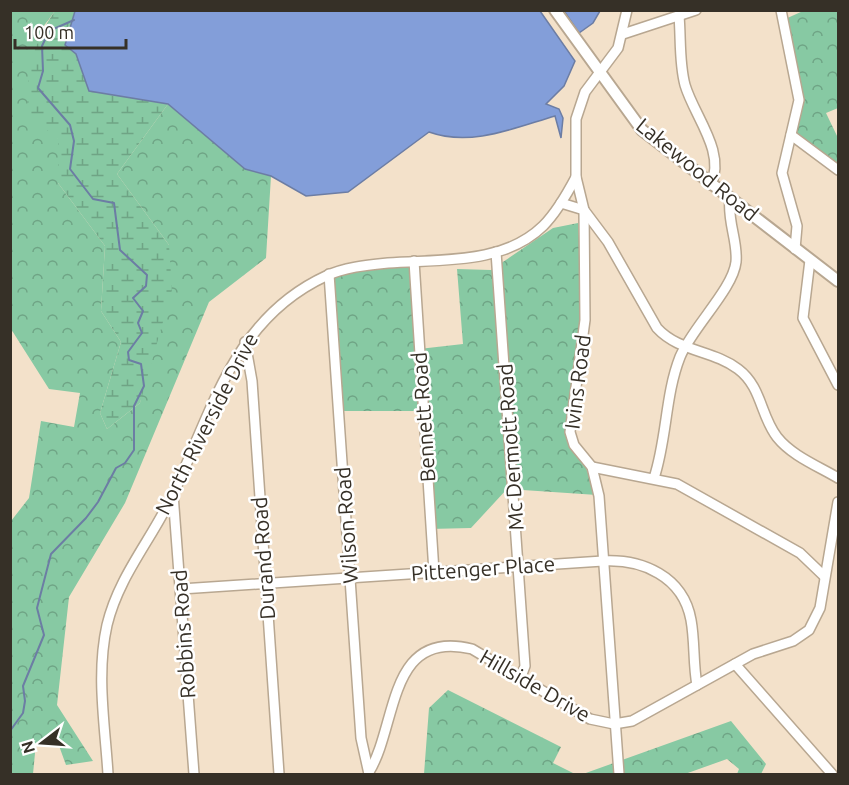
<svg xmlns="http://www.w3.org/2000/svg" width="849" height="785" font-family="Ubuntu,sans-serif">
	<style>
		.forest { fill: url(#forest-crowns) }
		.wetland { fill: url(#wetland-marsh) }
		.water { fill: #839ed9; stroke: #6c7da4; stroke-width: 1.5 }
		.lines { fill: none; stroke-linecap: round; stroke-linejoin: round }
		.stream { stroke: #6c7da4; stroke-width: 2 }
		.minor-casing { stroke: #b8a791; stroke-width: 12 }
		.tertiary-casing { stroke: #b8a791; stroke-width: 14 }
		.minor { stroke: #fff; stroke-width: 9 }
		.tertiary { stroke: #fff; stroke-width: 10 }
		.labels { text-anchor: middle; stroke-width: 5; stroke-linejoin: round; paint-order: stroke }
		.street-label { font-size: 21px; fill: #363027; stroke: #fff }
	</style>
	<defs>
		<pattern id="forest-crowns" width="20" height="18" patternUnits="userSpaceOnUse" patternTransform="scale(1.5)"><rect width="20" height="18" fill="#87c9a3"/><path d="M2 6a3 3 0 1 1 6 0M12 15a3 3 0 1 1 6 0" fill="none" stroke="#6fa485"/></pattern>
		<pattern id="wetland-marsh" width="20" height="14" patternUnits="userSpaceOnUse" patternTransform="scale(1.5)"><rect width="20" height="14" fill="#87c9a3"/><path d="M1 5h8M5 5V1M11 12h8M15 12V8" fill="none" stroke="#6fa485"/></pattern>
	</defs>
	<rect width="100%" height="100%" fill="#f3e1ca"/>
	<g class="forest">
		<polygon points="11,11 55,11 40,31 58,139 58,183 105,246 101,311 121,342 100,413 107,429 140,403 169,245 117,174 168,104 245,169 271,176 266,258 209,302 125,503 69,597 57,705 93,761 66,765 58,743 36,743 33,774 11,774 11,521 29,498 41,421 74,427 80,393 49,389 11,329"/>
		<polygon points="803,11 838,11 838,108 826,113 838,138 838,170 791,135 799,93 783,20"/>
		<polygon points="578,223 585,335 567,422 597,495 507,489 471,528 429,529 419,411 341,411 330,273 412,261 419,349 463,344 457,269 491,270 553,228"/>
		<polygon points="448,690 561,747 553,763 575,774 424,774 429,708"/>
		<polygon points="731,721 766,764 761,774 737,774 739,769 727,759 685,774 583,774"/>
	</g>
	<path class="wetland" d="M55 11H75L65 45 76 54 89 91 168 104 117 174 169 245 172 290 140 403 107 429 100 413 121 342 101 311 105 246 58 183V139L28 114C25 77 33 41 55 11Z"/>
	<g class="water">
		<path d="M540 11 575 61 564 86 546 104 559 109 563 118 561 138 555 116C514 128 471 147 429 132L348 192 306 196 271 176 245 169 168 104 89 91 76 54 65 45 75 11Z"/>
		<polygon points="564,11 600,11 593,23 579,33"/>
	</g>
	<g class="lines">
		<polyline class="stream" points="10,731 23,713 25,701 23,686 44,635 37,608 51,554 86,518 98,502 116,468 125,463 134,450 134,406 144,386 141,364 129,360 128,352 142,333 138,323 143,311 133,298 146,286 147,275 120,250 114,203 93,199 70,169 74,141 70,125 38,88 43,71 42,46 49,31 74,20"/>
		<defs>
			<g id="minor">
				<polyline points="781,10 799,100 782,173 797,226 795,249"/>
				<path d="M679 16C681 38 679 63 685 85 694 116 726 151 711 185"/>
				<polyline points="623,34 696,10"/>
				<polyline points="791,135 838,170"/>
				<path d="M561 203 584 210 608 242 657 328C679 352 713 350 738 369 762 387 760 415 777 437 792 456 818 466 838 478"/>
				<polyline points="496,252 525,666 521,677"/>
				<polyline points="810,260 803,318 838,385"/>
				<polyline points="414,261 434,572"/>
				<polyline points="329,274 361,738 369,774"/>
				<polyline points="245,342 252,381 279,774"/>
				<polyline points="592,467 677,484 800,553 824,576"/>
				<path d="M654 478C667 439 665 395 680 357 692 328 733 289 736 262 738 241 727 221 730 199"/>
				<polyline points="173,494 194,774"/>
				<path d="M181 589 603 561C642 559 683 576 691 620 695 642 693 664 697 685"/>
				<polyline points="735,664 832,774"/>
				<path d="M369 772C398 725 387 628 472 649L590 719 614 724 632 721 753 654 793 641 809 630 820 608 838 502"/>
				<path d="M108 774C105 725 96 674 107 625 119 575 153 538 174 492 213 408 235 318 326 276 345 267 368 265 388 263 440 259 503 265 543 226 557 212 567 194 576 177"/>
				<polyline points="619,774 599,496 592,467 574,445 570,432 585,320 584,210 576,177 576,119 585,92 618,48 627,10"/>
			</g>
			<polyline id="tertiary" points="555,10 642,130 838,281"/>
		</defs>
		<use href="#minor" class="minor-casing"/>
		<use href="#tertiary" class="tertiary-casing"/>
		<use href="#minor" class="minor"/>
		<use href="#tertiary" class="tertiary"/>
	</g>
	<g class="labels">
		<g class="street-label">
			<text transform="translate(697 170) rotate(39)" y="7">Lakewood Road</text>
			<text transform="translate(578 382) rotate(-83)" y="7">Ivins Road</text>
			<text transform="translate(424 417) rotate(-94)" y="7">Bennett Road</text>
			<text transform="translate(207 424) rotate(-63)" y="7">North Riverside Drive</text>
			<text transform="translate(511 447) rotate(-94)" y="7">Mc Dermott Road</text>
			<text transform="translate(347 525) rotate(-94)" y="7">Wilson Road</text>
			<text transform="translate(264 558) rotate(-94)" y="7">Durand Road</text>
			<text transform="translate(483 569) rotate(-4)" y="7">Pittenger Place</text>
			<text transform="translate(184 634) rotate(-94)" y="7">Robbins Road</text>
			<text transform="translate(535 686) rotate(30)" y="7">Hillside Drive</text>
		</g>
	</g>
	<rect width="849" height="785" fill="none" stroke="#363027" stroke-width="24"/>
	<g transform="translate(42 743) rotate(253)" stroke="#ffffff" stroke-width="4.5" paint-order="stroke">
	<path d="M0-4.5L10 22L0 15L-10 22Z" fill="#363027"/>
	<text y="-9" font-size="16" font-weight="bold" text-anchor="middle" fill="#363027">N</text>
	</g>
	<path d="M15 39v9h111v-9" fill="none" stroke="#363027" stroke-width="3"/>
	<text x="24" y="39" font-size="18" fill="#363027" stroke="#ffffff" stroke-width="4.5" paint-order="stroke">100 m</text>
</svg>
